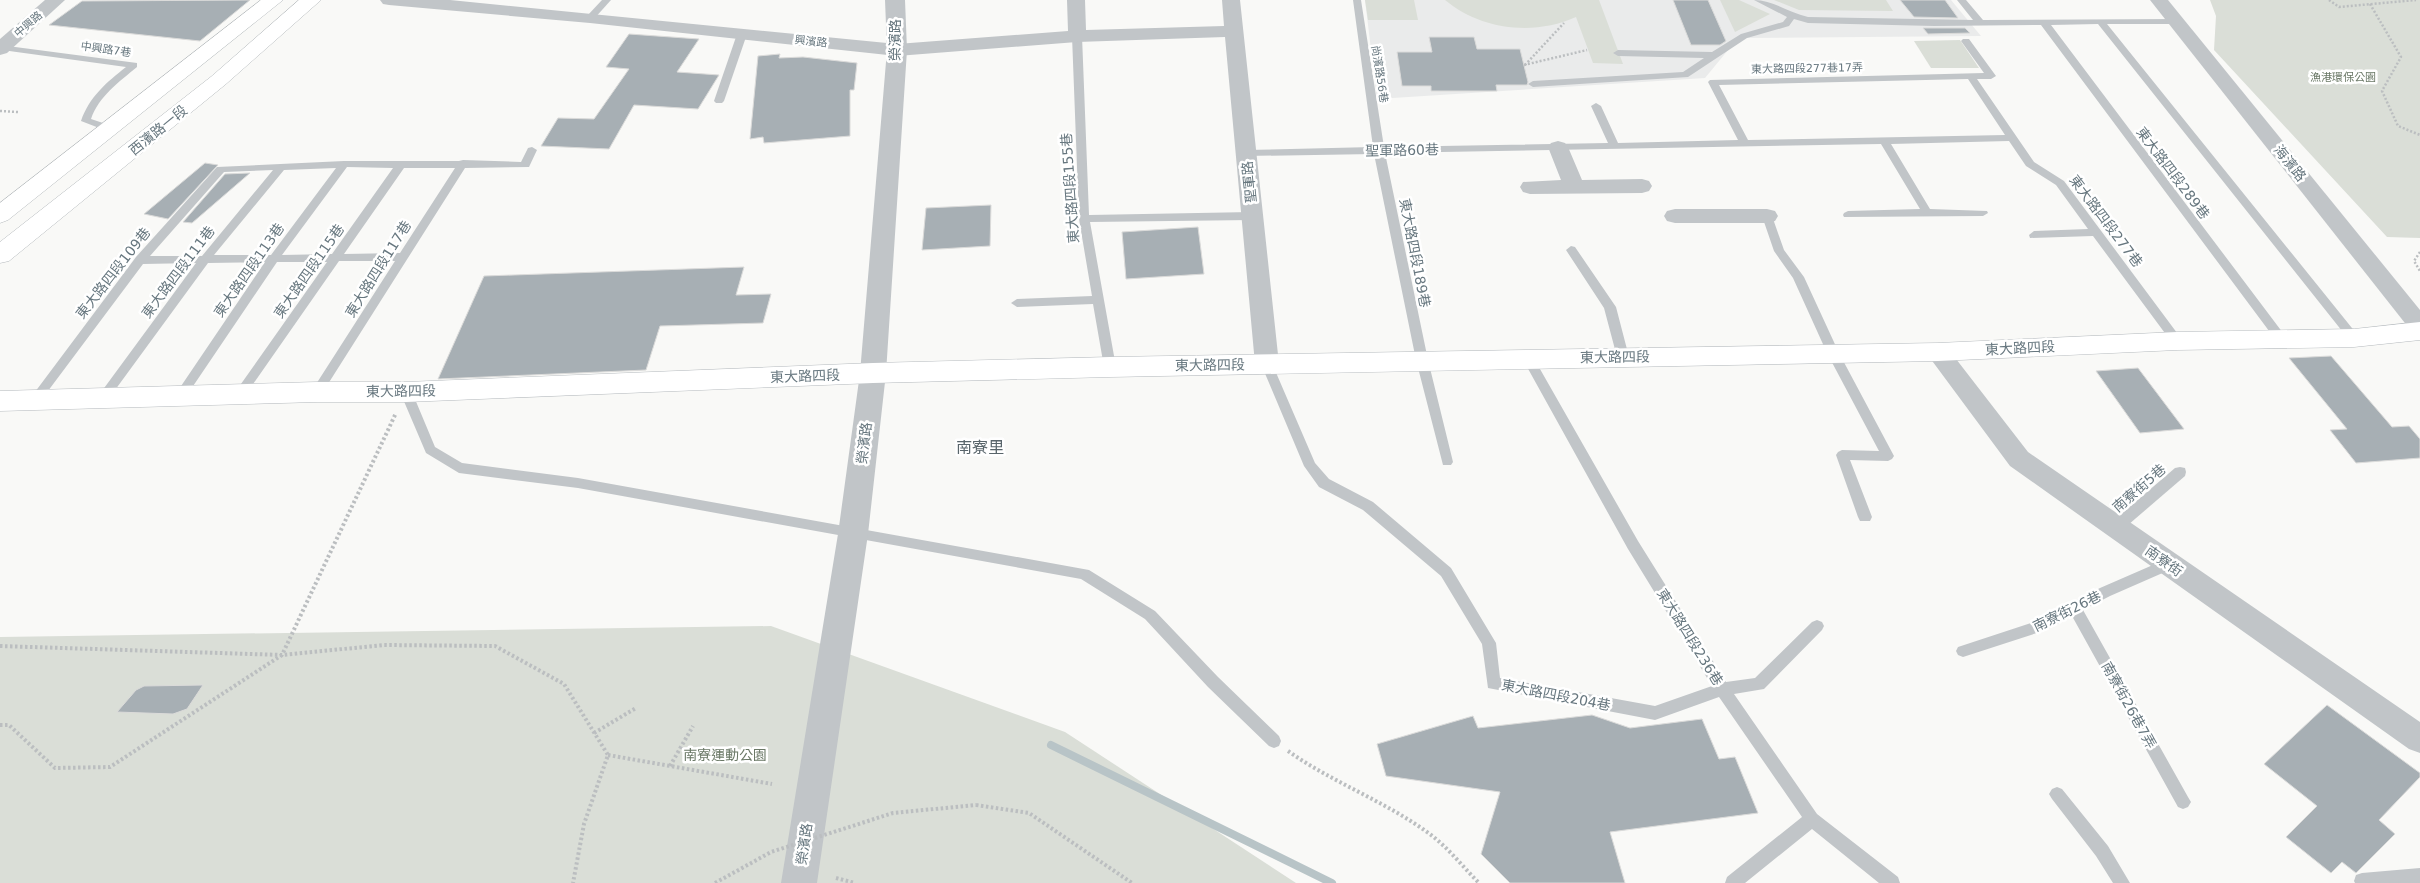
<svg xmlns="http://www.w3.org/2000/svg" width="2420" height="883" font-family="'DejaVu Sans','Noto Sans TC',sans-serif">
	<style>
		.built { fill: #eaebeb }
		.green { fill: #daded7 }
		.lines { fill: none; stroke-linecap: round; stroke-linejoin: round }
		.stream { stroke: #b8c4c7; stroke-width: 8 }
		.building { fill: #a7afb4; stroke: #dbdbda }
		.secondary-casing { stroke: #b4b9bd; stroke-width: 1 }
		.primary-casing { stroke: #b3b8bb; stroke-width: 1 }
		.path-far1 { stroke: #bbbec0; stroke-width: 2.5; stroke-dasharray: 2 2; stroke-linecap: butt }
		.path { stroke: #bbbec0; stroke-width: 4; stroke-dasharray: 2.5 2.5; stroke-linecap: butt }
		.service { fill: #c1c5c8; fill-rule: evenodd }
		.minor { fill: #c1c5c8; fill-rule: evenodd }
		.tertiary { fill: #c1c5c8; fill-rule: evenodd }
		.secondary { fill: #fff; fill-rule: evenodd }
		.primary { fill: #fff; fill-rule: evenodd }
		.path-bridge { stroke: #bbbec0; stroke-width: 4; stroke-dasharray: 2.5 2.5; stroke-linecap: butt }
		.labels { text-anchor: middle; stroke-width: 5; stroke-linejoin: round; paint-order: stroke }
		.far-street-label { font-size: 11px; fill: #67777f; stroke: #fff }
		.far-park-label { font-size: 11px; fill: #6a7866; stroke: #fff }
		.street-label { font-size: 14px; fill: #67777f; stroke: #fff }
		.park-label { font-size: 14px; fill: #6a7866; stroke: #fff }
		.quarter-label { font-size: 16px; fill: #59656b; stroke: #fff }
	</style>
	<rect width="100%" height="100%" fill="#f9f9f7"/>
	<polygon class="built" points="1365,0 1951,0 1981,36 1738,38 1705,78 1377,99"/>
	<g class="green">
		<polygon points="1365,0 1414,0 1418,20 1368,20"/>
		<path d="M1445 0H1599L1623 64 1593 63 1576 17C1534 36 1481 30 1445 0Z"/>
		<polygon points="1720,0 1739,0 1770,14 1735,32"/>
		<polygon points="1774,0 1886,0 1893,11 1799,10"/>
		<polygon points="2210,0 2420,0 2420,238 2387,237 2214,50 2216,16"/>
		<polygon points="1960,40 1979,68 1931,68 1914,41"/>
		<polygon points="771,626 1065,732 1296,883 0,883 0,637"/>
	</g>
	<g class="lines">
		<polyline class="stream" points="1051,745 1332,883"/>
	</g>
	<g class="building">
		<polygon points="250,0 200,41 49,25 82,1"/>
		<polygon points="1673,0 1708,0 1726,41 1720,45 1691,45"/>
		<polygon points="1900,0 1945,0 1958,18 1914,17"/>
		<polygon points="1923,28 1965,28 1970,33 1928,34"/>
		<polygon points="629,34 699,39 677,72 719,75 698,109 634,105 609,149 541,146 558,118 594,119 629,69 606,67"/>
		<polygon points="1429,37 1474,37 1477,49 1520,49 1528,82 1527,85 1496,85 1497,91 1431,91 1431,86 1402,86 1397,52 1432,52"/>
		<polygon points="780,54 779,58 803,57 857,63 854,90 850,90 850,136 764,143 763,137 750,139 758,56"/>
		<polygon points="205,163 218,165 168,219 144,214"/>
		<polygon points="250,173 192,223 183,222 225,174"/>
		<polygon points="991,205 990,246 922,250 926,208"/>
		<polygon points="1198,227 1204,274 1126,279 1122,232"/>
		<polygon points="744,267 736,295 771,294 763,323 660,326 646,370 438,379 484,276"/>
		<polygon points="2331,356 2392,427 2409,426 2420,439 2420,458 2356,463 2330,430 2347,429 2289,358"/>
		<polygon points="2138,368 2184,429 2140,433 2096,371"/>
		<polygon points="203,685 187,709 173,714 117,712 136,690 144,686"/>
		<polygon points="2327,705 2420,773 2420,777 2379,820 2395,834 2356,873 2342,862 2331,873 2286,837 2317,806 2264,764"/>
		<polygon points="1592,715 1630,728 1702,719 1719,759 1735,757 1758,813 1610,832 1625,883 1510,883 1481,854 1500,792 1386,776 1377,744 1473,716 1478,728"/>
	</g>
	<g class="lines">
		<defs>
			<polygon id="secondary" points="2420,322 2420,340 2354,347 2177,350 1938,361 1110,377 873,383 406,402 317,402 0,411 0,391 317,382 406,382 873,363 1110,357 1938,343 2177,332 2354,329"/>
			<g id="primary">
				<polygon points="261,0 283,0 8,220 0,223 0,203"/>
				<polygon points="299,0 321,0 226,84 9,261 0,263 0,242 212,76"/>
			</g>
		</defs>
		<use href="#secondary" class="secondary-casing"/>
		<use href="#primary" class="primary-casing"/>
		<g class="path-far1">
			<polyline points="2329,0 2339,7 2416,0"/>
			<polyline points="2370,4 2401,57 2382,91 2398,126 2420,135"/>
			<polyline points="1524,65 1587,50"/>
			<polyline points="1525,65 1564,23"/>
			<polyline points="0,111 18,112"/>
			<polyline points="2420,252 2414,261 2420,271"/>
		</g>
		<g class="path">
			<polyline points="0,646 282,655 396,413"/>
			<polyline points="0,725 9,725 55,768 110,767 282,655 384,645 495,646 564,684 608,755 584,824 573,883"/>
			<polyline points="594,733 636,708"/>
			<path d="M1288 751C1332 782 1384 801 1427 832 1447 846 1462 866 1479 883"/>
			<polyline points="608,755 772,784"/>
			<polyline points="670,766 693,726"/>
			<polyline points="976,805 1029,813 1132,883"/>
			<polyline points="836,878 855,883"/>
		</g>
		<g class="service">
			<polygon points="602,0 611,0 593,20 587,20 587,16"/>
			<path d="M1353 0H1361L1384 147 1608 143 1591 106 1596 103 1601 106 1618 143 1738 140 1708 82 1710 80 1984 73 1961 41 1963 39H1969L1996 76 1991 79H1977L2034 162 2064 181 2183 341 2177 345 2173 344 2093 236 2030 238 2029 235 2034 231 2088 229 2056 185 2026 166 2009 141 1891 144 1930 209 1987 211 1988 213 1983 216 1844 217 1843 215 1844 213 1848 211 1920 209 1881 144 1385 153 1428 360 1453 462 1451 465H1443L1416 360 1374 154 1246 156 1241 153 1246 150 1373 147ZM1968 79 2005 135 1748 140 1719 85Z"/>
			<path d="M1754 0C1773 0 1789 13 1808 17L1973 20 1957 0H1966L1983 20 2179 19V23L2176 24H2107L2360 338 2358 341H2350L2098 24 2051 25 2286 337 2288 340 2286 343H2278L2041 25 1934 26 1808 23 1794 19 1789 26 1747 38 1688 77 1533 87 1528 84 1533 81 1683 72 1704 58 1618 56 1613 53 1618 50 1712 52 1741 34 1783 22 1787 17Z"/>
			<polygon points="742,31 747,34 724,101 722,103 716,103 714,101 737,34"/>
			<polygon points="1077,33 1082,36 1089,215 1252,212 1257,216 1252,220 1090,222 1116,367 1110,371 1104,367 1093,304 1017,307 1011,303 1017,299 1092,296 1079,219 1072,36"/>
			<path d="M0 45 137 63V67C119 82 99 96 91 119L115 127V131H107L81 121C89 97 107 82 126 67L2 50 0 49Z"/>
			<path d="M532 147 537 150 529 167 465 168 321 395H313L311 392 395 261H339L244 397 240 399 234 394 236 391 327 262H277L185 398H177L175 395 177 392 265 262 208 263 107 401H99L97 398 99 395 196 263 143 264 39 403H31L29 400 136 257 217 167 344 161H459L463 160 521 162 528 148ZM347 167 393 168 332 254 282 255ZM336 168 271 255H214L284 170ZM404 168H455L400 253 344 254ZM273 170 202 256H150L224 172Z"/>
			<polygon points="1767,212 1772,216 1784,250 1804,277 1839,353 1894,456 1892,459 1888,461 1850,460 1872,517 1870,521 1860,521 1858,517 1836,455 1838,452 1842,450 1879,451 1827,353 1793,278 1774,251 1762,216"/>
			<polygon points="1571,246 1575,247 1616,307 1629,357 1627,360 1619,360 1617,357 1604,308 1566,250"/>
			<polygon points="1528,354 1532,355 1638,541 1726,682 1755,678 1812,622 1817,620 1822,622 1824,626 1822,630 1764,689 1734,694 1817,814 1898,877 1900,883 1879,883 1812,829 1745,883 1725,883 1727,877 1802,817 1719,697 1655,720 1488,688 1482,644 1441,576 1363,510 1319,487 1304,466 1261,364 1267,360 1271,361 1315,463 1329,479 1373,502 1451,568 1496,643 1500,678 1655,706 1712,686 1628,549 1522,358"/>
			<polygon points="406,388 412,392 435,447 462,463 578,478 1089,570 1155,611 1218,677 1279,736 1281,741 1279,746 1274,748 1269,746 1208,687 1145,619 1081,579 578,488 459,473 426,453 400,392"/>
			<polygon points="2180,467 2185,468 2186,472 2185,476 2121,531 2111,531 2109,527 2111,523 2175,468"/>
			<polygon points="2169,558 2174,560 2176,564 2174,568 2110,596 2083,610 2188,797 2191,802 2188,807 2183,809 2178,807 2072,616 2046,630 1963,657 1958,655 1956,651 1958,647 2037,621 2100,588"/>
			<polygon points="2057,787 2062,789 2108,846 2130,883 2113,883 2096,856 2052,799 2049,794 2052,789"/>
			<polygon points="2420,868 2420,883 2355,883 2354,881 2356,875 2362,873"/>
		</g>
		<g class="minor">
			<polygon points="45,0 65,0 7,53 0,55 0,39"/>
			<polygon points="380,0 450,0 897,44 1068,31 1067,0 1085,0 1086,30 1224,26 1222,0 1240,0 1279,364 1275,370 1267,373 1259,370 1255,364 1225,37 1077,42 897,56 590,23 389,5 383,4"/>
			<polygon points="2150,0 2168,0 2420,310 2420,334 2412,332"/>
			<polygon points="1558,141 1565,143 1568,147 1582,180 1642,179 1649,181 1652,186 1649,191 1642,193 1530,194 1523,192 1520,187 1523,182 1561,180 1548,147 1551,143"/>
			<polygon points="1675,209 1767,209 1775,211 1778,216 1775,221 1767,223 1675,223 1667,221 1664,216 1667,211"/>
			<polygon points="1938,343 1946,346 2028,452 2420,722 2420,753 2409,749 2010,466 1930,358 1926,352 1930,346"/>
		</g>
		<polygon class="tertiary" points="885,0 905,0 907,50 886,373 868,534 817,883 781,883 838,534 860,373 887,50"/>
		<use href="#secondary" class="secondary"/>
		<use href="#primary" class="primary"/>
		<polyline class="path-bridge" points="715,883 771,852 893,813 976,805"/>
	</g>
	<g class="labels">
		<g class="far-street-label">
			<text transform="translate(28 24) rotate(-41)" y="4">中興路</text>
			<text transform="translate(811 41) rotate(6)" y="4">興濱路</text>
			<text transform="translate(106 49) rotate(8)" y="4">中興路7巷</text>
			<text transform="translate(1807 68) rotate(-1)" y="4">東大路四段277巷17弄</text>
			<text transform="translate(1380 74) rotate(81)" y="4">尚濱路56巷</text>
		</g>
		<g class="far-park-label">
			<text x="2343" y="81">漁港環保公園</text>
		</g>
		<g class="street-label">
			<text transform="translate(895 40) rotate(-90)" y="5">榮濱路</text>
			<text transform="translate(158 130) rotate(-39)" y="5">西濱路一段</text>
			<text transform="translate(1402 150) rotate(-1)" y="5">聖軍路60巷</text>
			<text transform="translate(2290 163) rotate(51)" y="5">海濱路</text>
			<text transform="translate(2173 173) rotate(53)" y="5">東大路四段289巷</text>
			<text transform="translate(1249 182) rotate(-96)" y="5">聖軍路</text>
			<text transform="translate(1070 188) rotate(-94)" y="5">東大路四段155巷</text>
			<text transform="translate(2106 221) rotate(53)" y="5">東大路四段277巷</text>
			<text transform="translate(1415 253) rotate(79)" y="5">東大路四段189巷</text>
			<text transform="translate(378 269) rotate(-58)" y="5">東大路四段117巷</text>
			<text transform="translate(249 270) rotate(-55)" y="5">東大路四段113巷</text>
			<text transform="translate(309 271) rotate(-55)" y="5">東大路四段115巷</text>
			<text transform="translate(178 272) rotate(-53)" y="5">東大路四段111巷</text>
			<text transform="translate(113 273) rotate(-52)" y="5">東大路四段109巷</text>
			<text transform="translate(2020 348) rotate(-3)" y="5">東大路四段</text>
			<text transform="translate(1615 357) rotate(-1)" y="5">東大路四段</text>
			<text transform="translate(1210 365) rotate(-1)" y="5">東大路四段</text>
			<text transform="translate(805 376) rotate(-2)" y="5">東大路四段</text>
			<text transform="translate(401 391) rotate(-1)" y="5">東大路四段</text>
			<text transform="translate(864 443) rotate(-83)" y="5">榮濱路</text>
			<text transform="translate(2139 488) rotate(-41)" y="5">南寮街5巷</text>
			<text transform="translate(2164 561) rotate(35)" y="5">南寮街</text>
			<text transform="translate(2067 611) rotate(-26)" y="5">南寮街26巷</text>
			<text transform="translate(1690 637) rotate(58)" y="5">東大路四段236巷</text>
			<text transform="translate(1556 695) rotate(11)" y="5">東大路四段204巷</text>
			<text transform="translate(2129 705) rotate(61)" y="5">南寮街26巷7弄</text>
			<text transform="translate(804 844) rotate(-82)" y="5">榮濱路</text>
		</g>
		<g class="park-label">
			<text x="725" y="760">南寮運動公園</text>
		</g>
		<g class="quarter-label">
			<text x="980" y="453">南寮里</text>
		</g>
	</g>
</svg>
